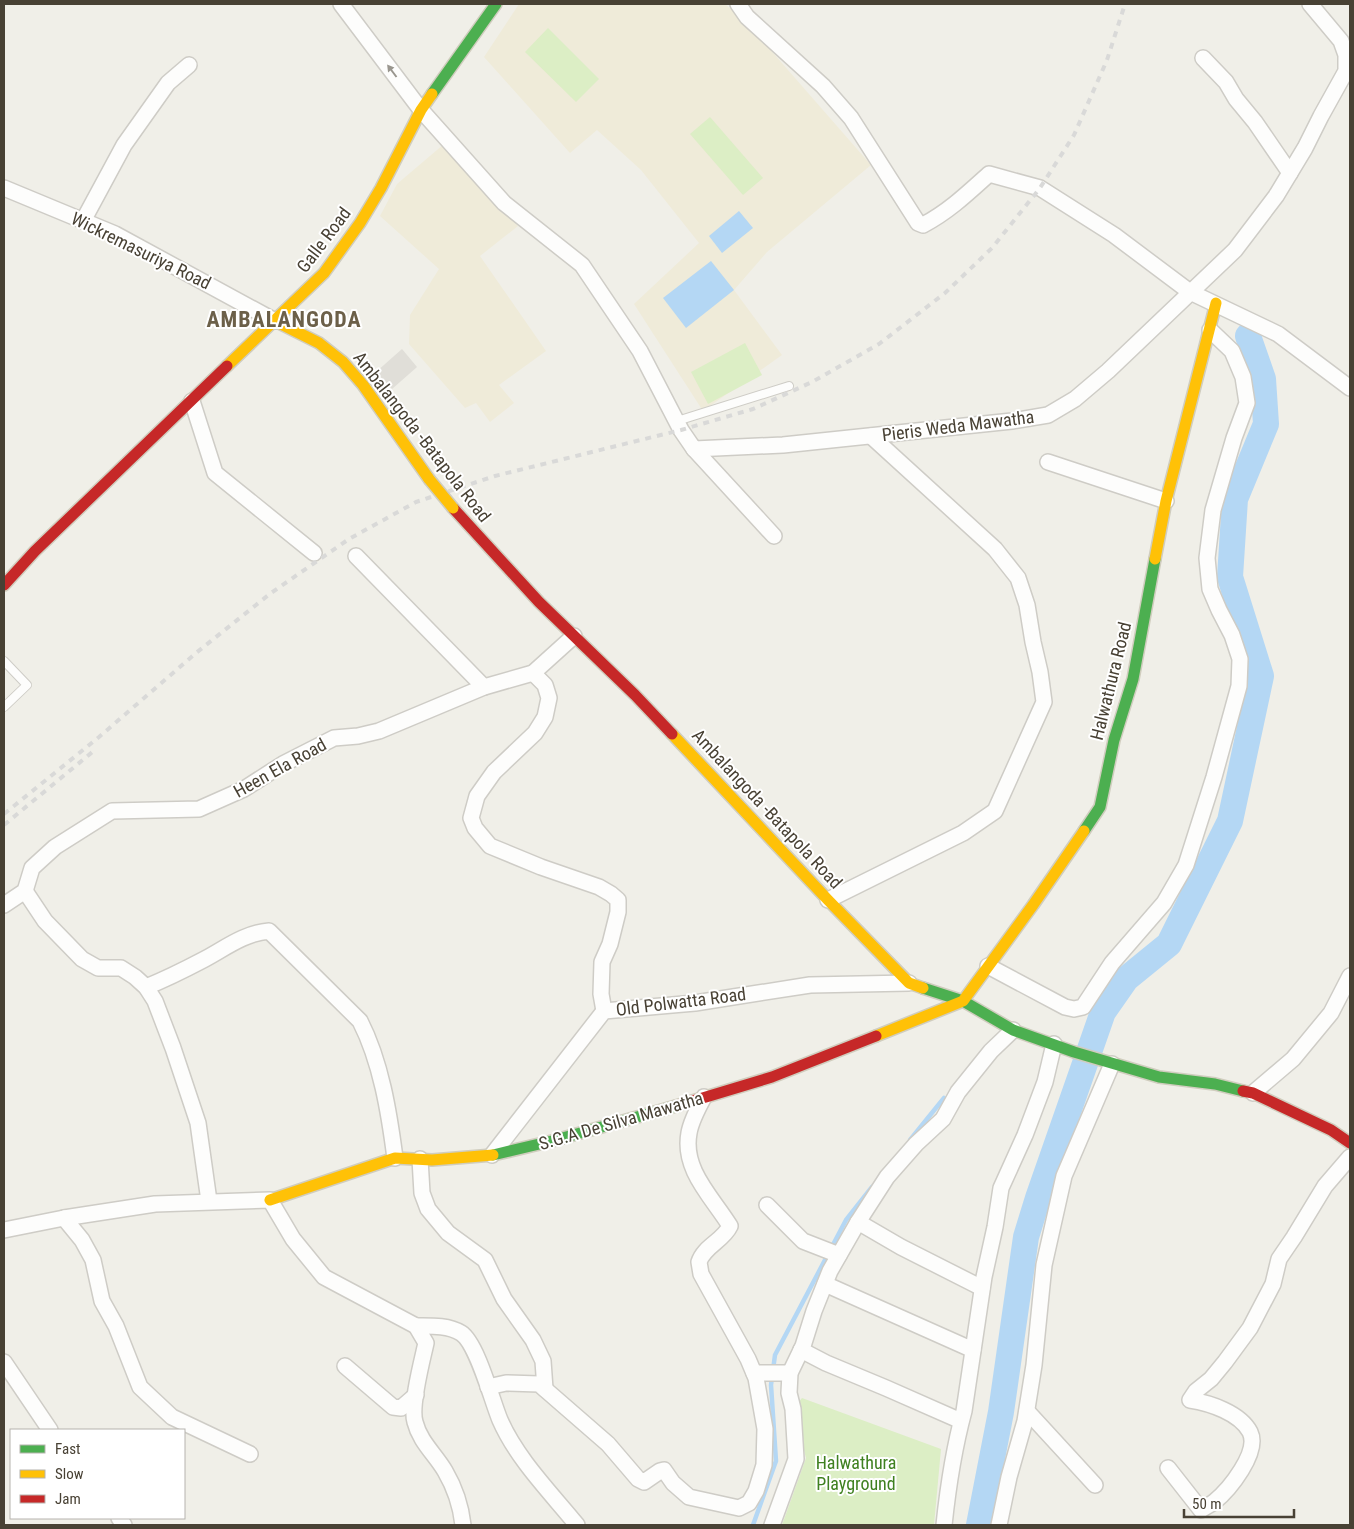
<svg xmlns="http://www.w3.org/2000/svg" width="1354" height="1529" font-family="'Roboto Condensed',sans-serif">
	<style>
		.education { fill: #efebd9 }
		.green { fill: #dceec5 }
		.parking { fill: #e0ded8 }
		.water { fill: #b4d7f4 }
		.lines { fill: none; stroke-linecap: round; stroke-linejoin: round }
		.stream { stroke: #b4d7f4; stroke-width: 4.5 }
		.river { stroke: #b4d7f4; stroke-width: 26 }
		.lane-casing { stroke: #ceccc6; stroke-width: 10 }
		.street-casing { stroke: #ceccc6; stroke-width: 18 }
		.fast-casing { stroke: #d0cdbe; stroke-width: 14 }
		.slow-casing { stroke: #d0cdbe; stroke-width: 14 }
		.jam-casing { stroke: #d0cdbe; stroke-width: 14 }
		.lane { stroke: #fdfdfc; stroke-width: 8 }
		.street { stroke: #fdfdfc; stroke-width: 15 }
		.fast { stroke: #4caf50; stroke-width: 11 }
		.slow { stroke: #ffc107; stroke-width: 11 }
		.jam { stroke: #c62828; stroke-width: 11 }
		.rail { stroke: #d9d9d8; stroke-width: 4; stroke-dasharray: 6 6; stroke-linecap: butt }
		.slow-bridge-casing { stroke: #d0cdbe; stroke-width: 14; stroke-linecap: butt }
		.slow-bridge { stroke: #ffc107; stroke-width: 11 }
		.oneway { fill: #99968e }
		.labels { text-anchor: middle; stroke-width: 4; stroke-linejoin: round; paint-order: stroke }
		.street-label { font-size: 18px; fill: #484134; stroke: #fff }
		.park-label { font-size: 18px; fill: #3f8020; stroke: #fff }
		.district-label { font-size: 22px; font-weight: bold; letter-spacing: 1px; fill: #6c6049; stroke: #fff }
	</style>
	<rect width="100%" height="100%" fill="#f0efe8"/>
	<g class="education">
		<polygon points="519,4 725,4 746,22 871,165 767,252 734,290 782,355 703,411 634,304 699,243 641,170 597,130 570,153 484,57"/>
		<polygon points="444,144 518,226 480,256 546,351 499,385 514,403 490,422 476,403 465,408 409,344 410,315 439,269 380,216 397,184"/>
	</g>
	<g class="green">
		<polygon points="548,28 599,79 576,102 525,52"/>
		<polygon points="710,117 763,178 743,195 690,134"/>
		<polygon points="745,343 762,375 708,404 691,372"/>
		<polygon points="802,1398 941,1449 934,1525 782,1525 806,1458 793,1409"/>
	</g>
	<polygon class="parking" points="402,349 417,367 392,389 376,372"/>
	<g class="water">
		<polygon points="739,211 753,228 722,253 709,236"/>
		<polygon points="711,261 734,290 686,328 663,298"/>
	</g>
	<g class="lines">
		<g class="stream">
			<polyline points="910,1140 944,1098"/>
			<polyline points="753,1525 776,1461 771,1385 775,1355 846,1220 872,1187"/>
		</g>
		<polyline class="river" points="979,1525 1001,1412 1026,1237 1038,1198 1103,1012 1126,979 1169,944 1230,821 1261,676 1230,577 1235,499 1266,424 1263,379 1248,336"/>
		<defs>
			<g id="lane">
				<polyline points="677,421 789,386"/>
				<polyline points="4,661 27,685 4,707"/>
			</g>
			<g id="street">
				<polyline points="341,4 421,110 504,203 582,265 640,351 681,430 694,449 783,445 1012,421 1048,415 1075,399 1108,371 1235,250 1276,196 1305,148 1321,116 1346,71 1346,55 1341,41 1310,4"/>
				<path d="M738 4 747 17 823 86 851 118 918 223 923 225C948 212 968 193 989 174L1040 188 1114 235 1190 292 1278 334 1350 388"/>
				<polyline points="1203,58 1226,82 1236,99 1255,122 1290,173"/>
				<polyline points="4,188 115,234 275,321"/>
				<polyline points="83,221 124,145 168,83 189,65"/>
				<polyline points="192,401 215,473 314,553"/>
				<polyline points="694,449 774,536"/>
				<polyline points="1048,462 1166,501"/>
				<polyline points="356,556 484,687"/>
				<polyline points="533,673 545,685 549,698 545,717 535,733 494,772 477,796 471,818 475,828 490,846 541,867 599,887 611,894 618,900 618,912 610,944 602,962 601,994 604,1011"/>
				<polyline points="25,891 45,921 82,959 98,968 121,968 135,977 146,987 155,1001 173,1048 198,1123 209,1201"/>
				<polyline points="828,900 963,833 995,811 1044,702 1040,672 1033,642 1027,605 1018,578 995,549 871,436"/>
				<polyline points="4,905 25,891 32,868 55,847 112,811 199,809 244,789 283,764 334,738 358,736 379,731 484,687 533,673 574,636"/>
				<polyline points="988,966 1065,1007 1074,1009 1083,1007 1112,963 1164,903 1186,865 1214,777 1239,686 1240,659 1232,635 1219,610 1210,589 1207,558 1213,510 1234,438 1247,403 1243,377 1232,351 1210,330"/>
				<path d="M146 987C166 979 184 970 203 960 224 949 244 933 269 931L360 1021C381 1062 389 1112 395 1158"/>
				<polyline points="1253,1093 1293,1059 1331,1013 1350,976"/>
				<polyline points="492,1155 604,1011 695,1003 810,985 909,983"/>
				<polyline points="420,1159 422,1193 428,1209 448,1233 485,1260 504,1299 533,1340 543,1361 545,1389"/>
				<polyline points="767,1205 803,1241 839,1255"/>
				<polyline points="64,1218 82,1240 93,1260 102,1301 116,1326 140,1387 172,1417 250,1454"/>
				<polyline points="858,1222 901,1247 982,1288"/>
				<path d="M4 1230 64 1218 155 1204 270 1200 293 1239 324 1277 416 1326 426 1343C422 1361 410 1406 415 1422 420 1442 435 1454 445 1471 455 1488 461 1507 463 1525"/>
				<polyline points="825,1284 973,1350"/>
				<path d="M416 1326C430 1326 448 1325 461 1333 477 1343 492 1401 500 1420 517 1459 551 1493 577 1525"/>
				<polyline points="801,1350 826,1363 886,1388 961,1421"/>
				<polyline points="4,1362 50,1430"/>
				<polyline points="345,1366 393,1407 401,1408 416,1395"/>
				<polyline points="754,1373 790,1373"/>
				<path d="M488 1387 506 1383 539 1384 608 1444 638 1479 644 1482 660 1471 664 1470 673 1483 689 1497 739 1508 749 1503 756 1491 764 1465 765 1429 756 1378 748 1359 701 1274 699 1262C704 1246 723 1241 730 1226 713 1198 682 1170 689 1133 691 1121 698 1108 704 1097"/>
				<polyline points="1027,1411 1095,1485"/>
				<path d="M1168 1468 1201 1510C1205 1507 1210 1505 1214 1502 1229 1490 1260 1452 1250 1432 1240 1413 1210 1403 1190 1400L1196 1391 1211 1379 1225 1362 1250 1328 1273 1284 1279 1259 1294 1237 1325 1186 1350 1157"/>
				<polyline points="119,1518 124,1525"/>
				<polyline points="772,1525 796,1459 793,1409 789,1393 790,1373 803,1346 814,1311 830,1271 858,1222 887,1177 916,1144 943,1119 958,1092 991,1051 1013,1030"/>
				<path d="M944 1525C948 1487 954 1448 964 1411L984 1277 995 1227 1001 1188 1025 1135 1045 1082 1054 1044"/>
				<polyline points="999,1525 1009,1477 1025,1421 1034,1365 1044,1265 1064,1176 1112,1064"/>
			</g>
			<g id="fast">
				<polyline points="432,94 496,4"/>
				<polyline points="1084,831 1100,807 1114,740 1133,679 1155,559"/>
				<polyline points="923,988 963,1001 1013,1030 1074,1052 1159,1077 1215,1084 1243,1091"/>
				<polyline points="493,1155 552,1141 676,1106"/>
			</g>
			<g id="slow">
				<polyline points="275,321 319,343 343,362 363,385 429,479"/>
				<polyline points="227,366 324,273 360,223 381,188 421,110 432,94"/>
				<polyline points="1155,559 1166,501 1216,303"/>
				<polyline points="672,734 828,900 909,983 923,988"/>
				<polyline points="876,1036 963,1001 1033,905 1084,831"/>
				<polyline points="270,1200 395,1158 432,1160 493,1155"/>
			</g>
			<g id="jam">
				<polyline points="453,508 539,602 635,695 672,734"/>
				<polyline points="4,585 35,551 227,366"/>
				<polyline points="1243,1091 1253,1093 1331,1130 1350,1143"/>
				<polyline points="676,1106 772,1077 876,1036"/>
			</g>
		</defs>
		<use href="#lane" class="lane-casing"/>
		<use href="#street" class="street-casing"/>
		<use href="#fast" class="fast-casing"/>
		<use href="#slow" class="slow-casing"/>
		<use href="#jam" class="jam-casing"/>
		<use href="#lane" class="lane"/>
		<use href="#street" class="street"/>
		<use href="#fast" class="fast"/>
		<use href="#slow" class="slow"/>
		<use href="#jam" class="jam"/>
		<g class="rail">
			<polyline points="4,814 99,737 196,653 271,593 349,539 416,502 495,476 681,430 753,409 812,382 879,344 945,293 992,248 1040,188 1074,135 1107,60 1125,4"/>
			<polyline points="4,825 96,749"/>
		</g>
		<defs>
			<polyline id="slow-bridge" points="429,479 453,508"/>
		</defs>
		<use href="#slow-bridge" class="slow-bridge-casing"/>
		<use href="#slow-bridge" class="slow-bridge"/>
	</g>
	<defs><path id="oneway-solid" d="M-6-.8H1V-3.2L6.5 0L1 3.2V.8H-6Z" transform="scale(1.25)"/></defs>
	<use class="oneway" href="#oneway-solid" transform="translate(392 71) rotate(-127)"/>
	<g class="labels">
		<g class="street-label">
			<text transform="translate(324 240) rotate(-53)" y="6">Galle Road</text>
			<text transform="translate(141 251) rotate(26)" y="6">Wickremasuriya Road</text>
			<text transform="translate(958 426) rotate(-7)" y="6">Pieris Weda Mawatha</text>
			<text transform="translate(422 437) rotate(52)" y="6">Ambalangoda -Batapola Road</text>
			<text transform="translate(1111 681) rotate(-76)" y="6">Halwathura Road</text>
			<text transform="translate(280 768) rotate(-29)" y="6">Heen Ela Road</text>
			<text transform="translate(767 809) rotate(47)" y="6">Ambalangoda -Batapola Road</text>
			<text transform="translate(681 1002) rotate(-7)" y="6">Old Polwatta Road</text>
			<text transform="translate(621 1121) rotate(-16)" y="6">S.G.A De Silva Mawatha</text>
		</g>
		<g class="park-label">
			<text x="856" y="1469">Halwathura<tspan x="856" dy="21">Playground</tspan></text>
		</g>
		<g class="district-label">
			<text x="284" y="327">AMBALANGODA</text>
		</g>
	</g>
	<rect width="1354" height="1529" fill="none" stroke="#484134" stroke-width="10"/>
	<rect x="10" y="1429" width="175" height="90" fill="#ffffff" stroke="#b6b3ae"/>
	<rect x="20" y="1445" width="25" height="8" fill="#4caf50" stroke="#b6b3ae"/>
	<text x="55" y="1454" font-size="15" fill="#484134">Fast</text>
	<rect x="20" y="1470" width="25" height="8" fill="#ffc107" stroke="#b6b3ae"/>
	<text x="55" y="1479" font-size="15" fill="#484134">Slow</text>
	<rect x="20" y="1495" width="25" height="8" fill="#c62828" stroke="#b6b3ae"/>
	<text x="55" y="1504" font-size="15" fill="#484134">Jam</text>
	<path d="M1184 1509v8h110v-8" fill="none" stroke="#484134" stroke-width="2.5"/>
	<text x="1192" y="1509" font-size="15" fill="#484134" stroke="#ffffff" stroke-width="4" paint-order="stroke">50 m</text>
</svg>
